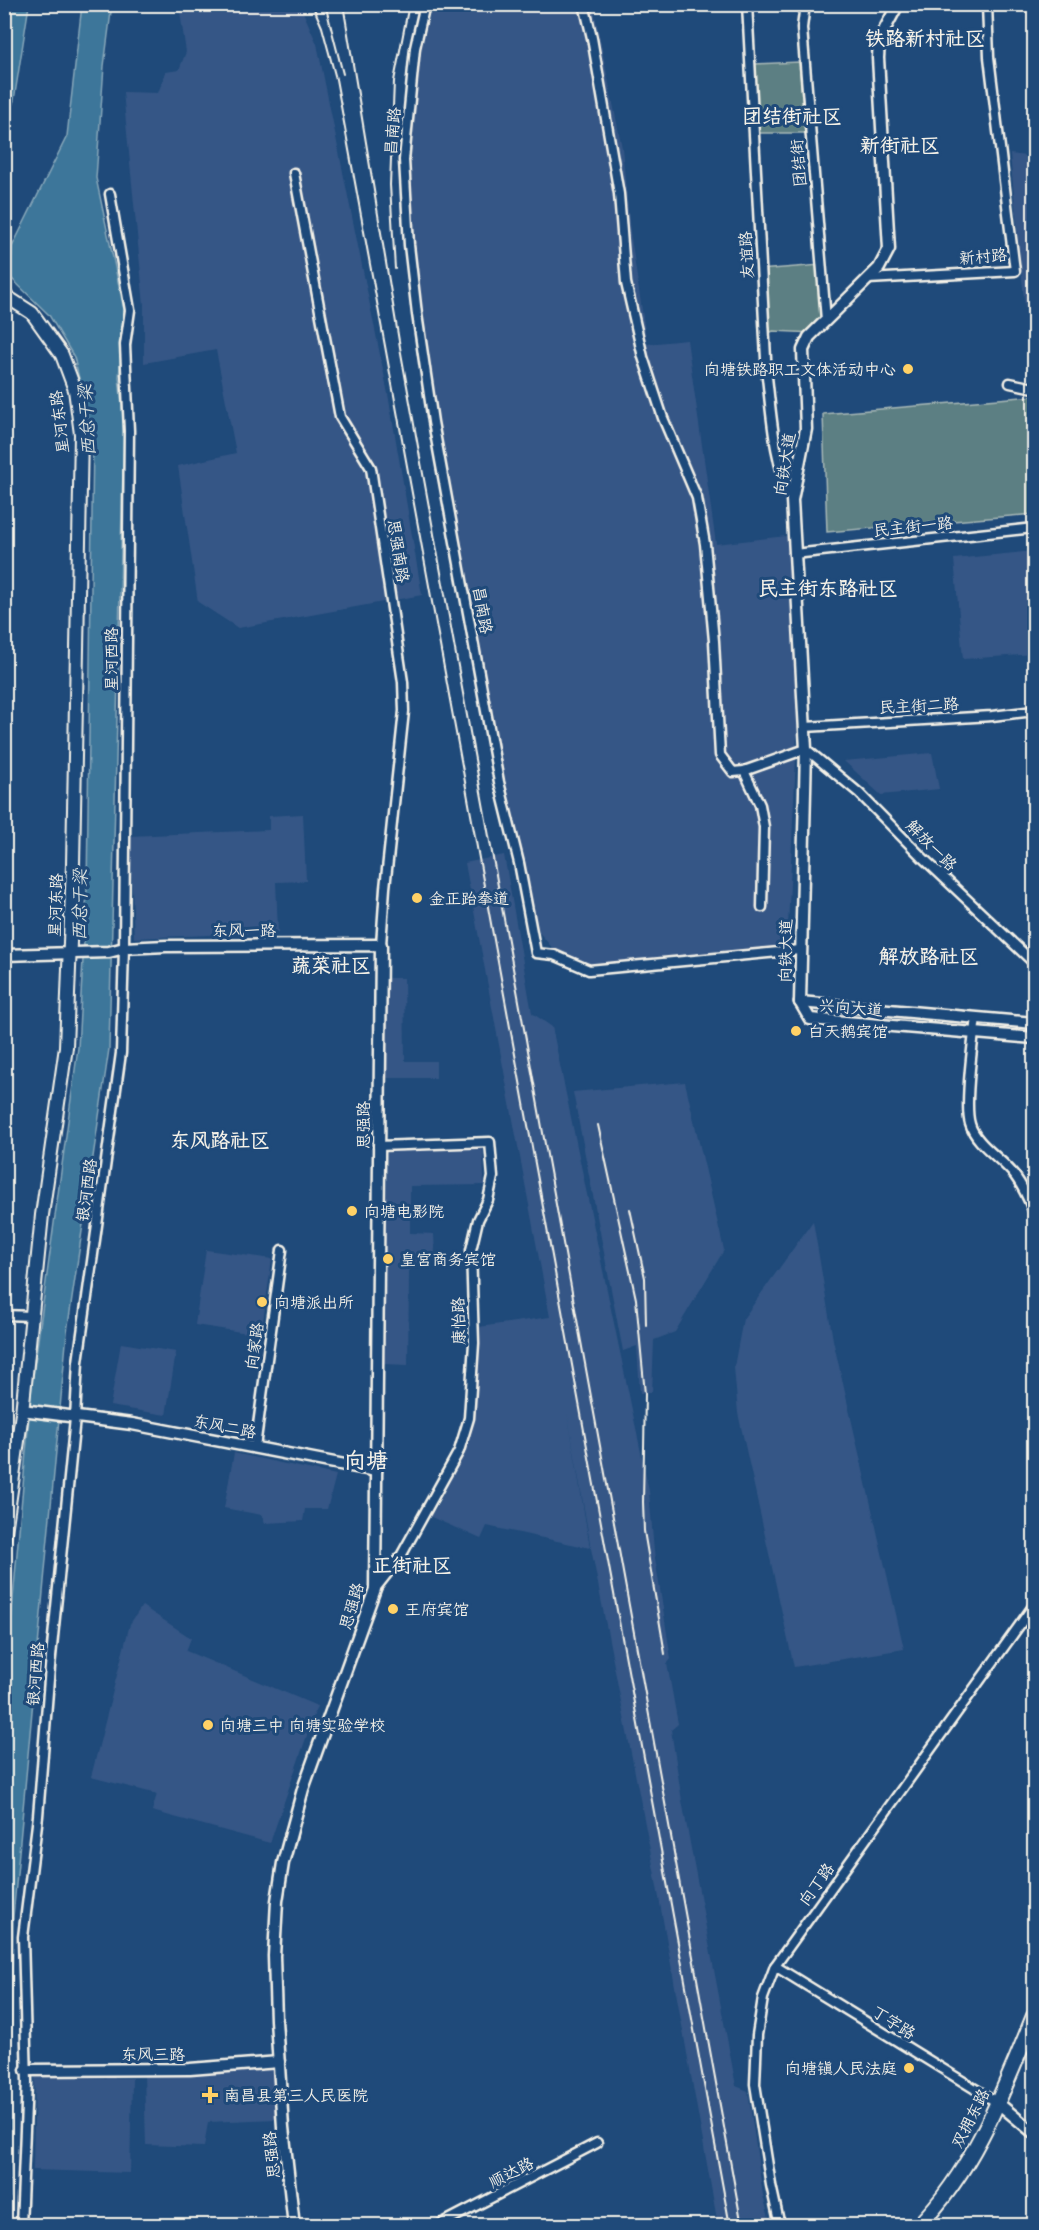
<svg xmlns="http://www.w3.org/2000/svg" width="1039" height="2230" font-family="'Playpen Sans','LXGW WenKai TC',sans-serif">
	<style>
		.built { fill: #365786 }
		.green { fill: #5c7f83; stroke: #a8b8b6; stroke-width: 1.5 }
		.water { fill: #3e769a; stroke: #87a7b9; stroke-width: 1.5 }
		.lines { fill: none; stroke-linecap: round; stroke-linejoin: round }
		.minor-casing { stroke: #f4f1e8; stroke-width: 13 }
		.tertiary-casing { stroke: #f4f1e8; stroke-width: 15 }
		.secondary-casing { stroke: #f4f1e8; stroke-width: 16 }
		.primary-casing { stroke: #f4f1e8; stroke-width: 18 }
		.minor { stroke: #1f4a7a; stroke-width: 8 }
		.tertiary { stroke: #1f4a7a; stroke-width: 10 }
		.secondary { stroke: #1f4a7a; stroke-width: 12 }
		.primary { stroke: #1f4a7a; stroke-width: 14 }
		.rail { stroke: #f4f1e8; stroke-width: 2 }
		.poi-dot { fill: #ffd166; stroke: #1f4a7a; stroke-width: 2 }
		.labels { text-anchor: middle; stroke-width: 6; stroke-linejoin: round; paint-order: stroke }
		.street-label { font-size: 16px; fill: #f4f1e8; stroke: #1f4a7a }
		.poi-label { font-size: 16px; fill: #f4f1e8; stroke: #1f4a7a; text-anchor: start }
		.water-label { font-size: 18px; font-style: italic; fill: #d9dfdc; stroke: #1f4a7a }
		.quarter-label { font-size: 20px; font-weight: bold; fill: #f4f1e8; stroke: #1f4a7a }
		.district-label { font-size: 22px; font-weight: bold; fill: #f4f1e8; stroke: #1f4a7a }
	</style>
	<rect width="100%" height="100%" fill="#1f4a7a"/>
	<filter id="ink" filterUnits="userSpaceOnUse"><feTurbulence type="fractalNoise" baseFrequency=".0167" numOctaves="2"/><feDisplacementMap in="SourceGraphic" scale="12" xChannelSelector="R" yChannelSelector="G"/><feConvolveMatrix kernelMatrix="1 2 1 2 8 2 1 2 1" color-interpolation-filters="sRGB"/></filter>
	<g filter="url(#ink)">
		<g class="built">
			<polygon points="179,5 300,5 317,44 388,394 422,595 238,628 198,602 178,466 236,453 216,350 144,363 144,305 123,92 158,93 166,72 179,70 186,52"/>
			<polygon points="432,5 593,5 622,148 630,231 647,344 687,340 716,544 787,536 798,713 787,947 641,959 590,969 555,951 532,924 493,740 430,407 408,195 412,126 421,50"/>
			<polygon points="1010,154 1034,157 1034,319 1026,319"/>
			<polygon points="1034,551 1034,654 963,659 954,559"/>
			<polygon points="932,753 939,789 881,795 844,761"/>
			<polygon points="303,814 306,881 276,882 278,932 134,938 130,836 269,830 269,816"/>
			<polygon points="504,855 532,1013 552,1027 649,1491 654,1552 671,1659 667,1664 678,1724 671,1730 682,1801 736,2086 748,2091 763,2196 771,2225 718,2225 654,1870 591,1548 567,1411 590,1548 487,1526 481,1539 429,1516 436,1508 458,1465 471,1429 479,1327 550,1317 465,863"/>
			<polygon points="384,978 404,978 405,1061 436,1061 436,1078 384,1078"/>
			<polygon points="685,1082 724,1250 675,1332 654,1340 652,1392 640,1393 637,1346 623,1351 573,1092"/>
			<polygon points="483,1146 484,1185 410,1186 410,1233 434,1234 435,1256 420,1260 409,1271 408,1365 384,1364 387,1151"/>
			<polygon points="813,1221 833,1340 904,1649 794,1667 738,1413 734,1367 743,1319"/>
			<polygon points="206,1250 272,1259 261,1335 195,1325"/>
			<polygon points="121,1343 176,1352 166,1415 110,1406"/>
			<polygon points="234,1453 336,1475 327,1509 305,1509 303,1521 265,1523 262,1515 224,1508"/>
			<polygon points="142,1606 191,1638 186,1651 317,1706 270,1843 152,1811 157,1794 91,1777 130,1624"/>
			<polygon points="203,2062 273,2062 276,2119 208,2122 204,2147 146,2145 144,2072 191,2070"/>
			<polygon points="35,2076 132,2078 130,2173 33,2170"/>
		</g>
		<g class="green">
			<polygon points="799,62 805,133 759,133 755,64"/>
			<polygon points="821,265 824,322 815,333 773,331 761,337 759,270"/>
			<polygon points="1034,396 1034,514 827,532 823,414"/>
		</g>
		<g class="water">
			<polygon points="5,4 29,5 14,100 5,127"/>
			<polygon points="112,4 104,66 96,178 125,314 119,377 124,426 109,1049 67,1332 13,1917 9,2225 5,2226 5,1689 32,1384 78,1048 87,889 93,439 74,357 49,315 10,277 12,247 67,136 82,5"/>
		</g>
		<g class="lines">
			<defs>
				<g id="minor">
					<polyline points="425,4 415,48 404,160 409,245 417,314 433,422 499,782 519,863 536,953 554,955 589,970 800,950"/>
					<polyline points="584,4 592,38 619,194 626,283 643,357 663,418 697,498 705,544 714,641 720,755 733,772 744,771 806,749 859,793 922,857 1034,963"/>
					<path d="M747 4 767 377C772 420 774 461 792 500"/>
					<polyline points="805,4 802,28 826,320"/>
					<polyline points="294,173 340,417 371,468 403,682 404,711 385,888 381,945"/>
					<polyline points="868,279 1015,271 989,57 987,4"/>
					<polyline points="1010,383 1034,388"/>
					<polyline points="794,554 1034,528"/>
					<polyline points="805,727 992,716 1034,711"/>
					<polyline points="744,771 760,805 764,827 762,907"/>
					<path d="M976 1018C973 1040 964 1105 970 1124 976 1145 1003 1159 1015 1176 1023 1187 1029 1200 1034 1213"/>
					<polyline points="4,1315 32,1316"/>
					<polyline points="255,1447 282,1250"/>
					<polyline points="375,1589 401,1556 428,1507 459,1451 469,1418 474,1343 471,1250 478,1220 488,1200 493,1177 490,1142 378,1146"/>
					<polyline points="775,1966 998,2103"/>
					<polyline points="21,2226 27,2082 23,1937 38,1816 50,1667 75,1418 78,1362 121,1053 124,948 129,431 125,345 130,310 110,194"/>
					<polyline points="437,2226 597,2143"/>
					<polyline points="780,2226 771,2185 755,2084 757,2035 763,1998 775,1966 1034,1605"/>
				</g>
				<g id="tertiary">
					<polyline points="4,955 109,952 124,948 166,946 381,945 375,1589 303,1789 283,1863 277,1901 274,1956 276,2020 283,2127 294,2226"/>
					<polyline points="800,1002 806,749 792,500 806,429 803,350 809,337 879,268 889,249 878,58 879,40 898,4"/>
					<polyline points="800,1002 810,1019 1034,1038"/>
					<polyline points="800,1002 1034,1023"/>
					<polyline points="22,1410 132,1424 376,1471"/>
					<polyline points="26,2070 190,2069 279,2062"/>
					<polyline points="998,2103 1034,2133"/>
				</g>
				<polyline id="secondary" points="4,295 32,313 62,355 75,390 81,434 73,864 66,1047 42,1215 22,1413 4,1539"/>
				<path id="primary" d="M918 2226C975 2169 1004 2089 1034 2016"/>
			</defs>
			<use href="#minor" class="minor-casing"/>
			<use href="#tertiary" class="tertiary-casing"/>
			<use href="#secondary" class="secondary-casing"/>
			<use href="#primary" class="primary-casing"/>
			<use href="#minor" class="minor"/>
			<use href="#tertiary" class="tertiary"/>
			<use href="#secondary" class="secondary"/>
			<use href="#primary" class="primary"/>
			<g class="rail">
				<polyline points="312,4 322,27 336,79 730,2226"/>
				<polyline points="325,4 343,74"/>
				<polyline points="343,4 401,353 742,2226"/>
				<polyline points="395,269 390,185 394,81 409,4"/>
				<polyline points="598,1125 636,1299 645,1394 643,1502 644,1531 665,1654"/>
				<polyline points="630,1209 645,1278 646,1325"/>
			</g>
		</g>
	</g>
	<g class="poi-dot">
		<circle cx="908" cy="369" r="6"/>
		<circle cx="417" cy="898" r="6"/>
		<circle cx="796" cy="1031" r="6"/>
		<circle cx="352" cy="1211" r="6"/>
		<circle cx="388" cy="1259" r="6"/>
		<circle cx="262" cy="1302" r="6"/>
		<circle cx="393" cy="1609" r="6"/>
		<circle cx="208" cy="1725" r="6"/>
		<circle cx="909" cy="2068" r="6"/>
		<path d="M207 2086h6v6h6v6h-6v6h-6v-6h-6v-6h6z"/>
	</g>
	<g class="labels">
		<g class="street-label">
			<text transform="translate(392 131) rotate(-85)" y="6">昌南路</text>
			<text transform="translate(798 163) rotate(-95)" y="6">团结街</text>
			<text transform="translate(746 255) rotate(-93)" y="6">友谊路</text>
			<text transform="translate(983 256) rotate(-5)" y="6">新村路</text>
			<text transform="translate(59 422) rotate(-97)" y="6">星河东路</text>
			<text transform="translate(784 464) rotate(-81)" y="6">向铁大道</text>
			<text transform="translate(913 526) rotate(-6)" y="6">民主街一路</text>
			<text transform="translate(399 551) rotate(81)" y="6">思强南路</text>
			<text transform="translate(483 610) rotate(80)" y="6">昌南路</text>
			<text transform="translate(111 659) rotate(-90)" y="6">星河西路</text>
			<text transform="translate(919 705) rotate(-3)" y="6">民主街二路</text>
			<text transform="translate(932 845) rotate(45)" y="6">解放一路</text>
			<text transform="translate(55 905) rotate(-88)" y="6">星河东路</text>
			<text x="244" y="936">东风一路</text>
			<text transform="translate(785 951) rotate(-89)" y="6">向铁大道</text>
			<text transform="translate(851 1007) rotate(5)" y="6">兴向大道</text>
			<text transform="translate(363 1125) rotate(-90)" y="6">思强路</text>
			<text transform="translate(86 1190) rotate(-82)" y="6">银河西路</text>
			<text transform="translate(458 1321) rotate(-91)" y="6">康怡路</text>
			<text transform="translate(254 1346) rotate(-82)" y="6">向家路</text>
			<text transform="translate(225 1426) rotate(11)" y="6">东风二路</text>
			<text transform="translate(351 1606) rotate(-73)" y="6">思强路</text>
			<text transform="translate(35 1674) rotate(-85)" y="6">银河西路</text>
			<text transform="translate(816 1884) rotate(-54)" y="6">向丁路</text>
			<text transform="translate(894 2022) rotate(32)" y="6">丁字路</text>
			<text x="153" y="2060">东风三路</text>
			<text transform="translate(970 2118) rotate(-63)" y="6">双拥东路</text>
			<text transform="translate(271 2155) rotate(-96)" y="6">思强路</text>
			<text transform="translate(511 2172) rotate(-27)" y="6">顺达路</text>
		</g>
		<g class="poi-label">
			<text x="896" y="375" text-anchor="end">向塘铁路职工文体活动中心</text>
			<text x="429" y="904">金正跆拳道</text>
			<text x="808" y="1037">白天鹅宾馆</text>
			<text x="364" y="1217">向塘电影院</text>
			<text x="400" y="1265">皇宫商务宾馆</text>
			<text x="274" y="1308">向塘派出所</text>
			<text x="405" y="1615">王府宾馆</text>
			<text x="220" y="1731">向塘三中 向塘实验学校</text>
			<text x="897" y="2074" text-anchor="end">向塘镇人民法庭</text>
			<text x="224" y="2101">南昌县第三人民医院</text>
		</g>
		<g class="water-label">
			<text transform="translate(87 420) rotate(-93)" y="6">西总干梁</text>
			<text transform="translate(80 905) rotate(-89)" y="6">西总干梁</text>
		</g>
		<g class="quarter-label">
			<text x="925" y="45">铁路新村社区</text>
			<text x="792" y="123">团结街社区</text>
			<text x="900" y="152">新街社区</text>
			<text x="828" y="595">民主街东路社区</text>
			<text x="929" y="963">解放路社区</text>
			<text x="331" y="972">蔬菜社区</text>
			<text x="220" y="1147">东风路社区</text>
			<text x="412" y="1572">正街社区</text>
		</g>
		<g class="district-label">
			<text x="366" y="1468">向塘</text>
		</g>
	</g>
	<rect width="1039" height="2230" fill="none" stroke="#1f4a7a" stroke-width="24"/>
	<rect x="12" y="12" width="1015" height="2206" fill="none" stroke="#f4f1e8" stroke-width="2" filter="url(#ink)"/>
</svg>
